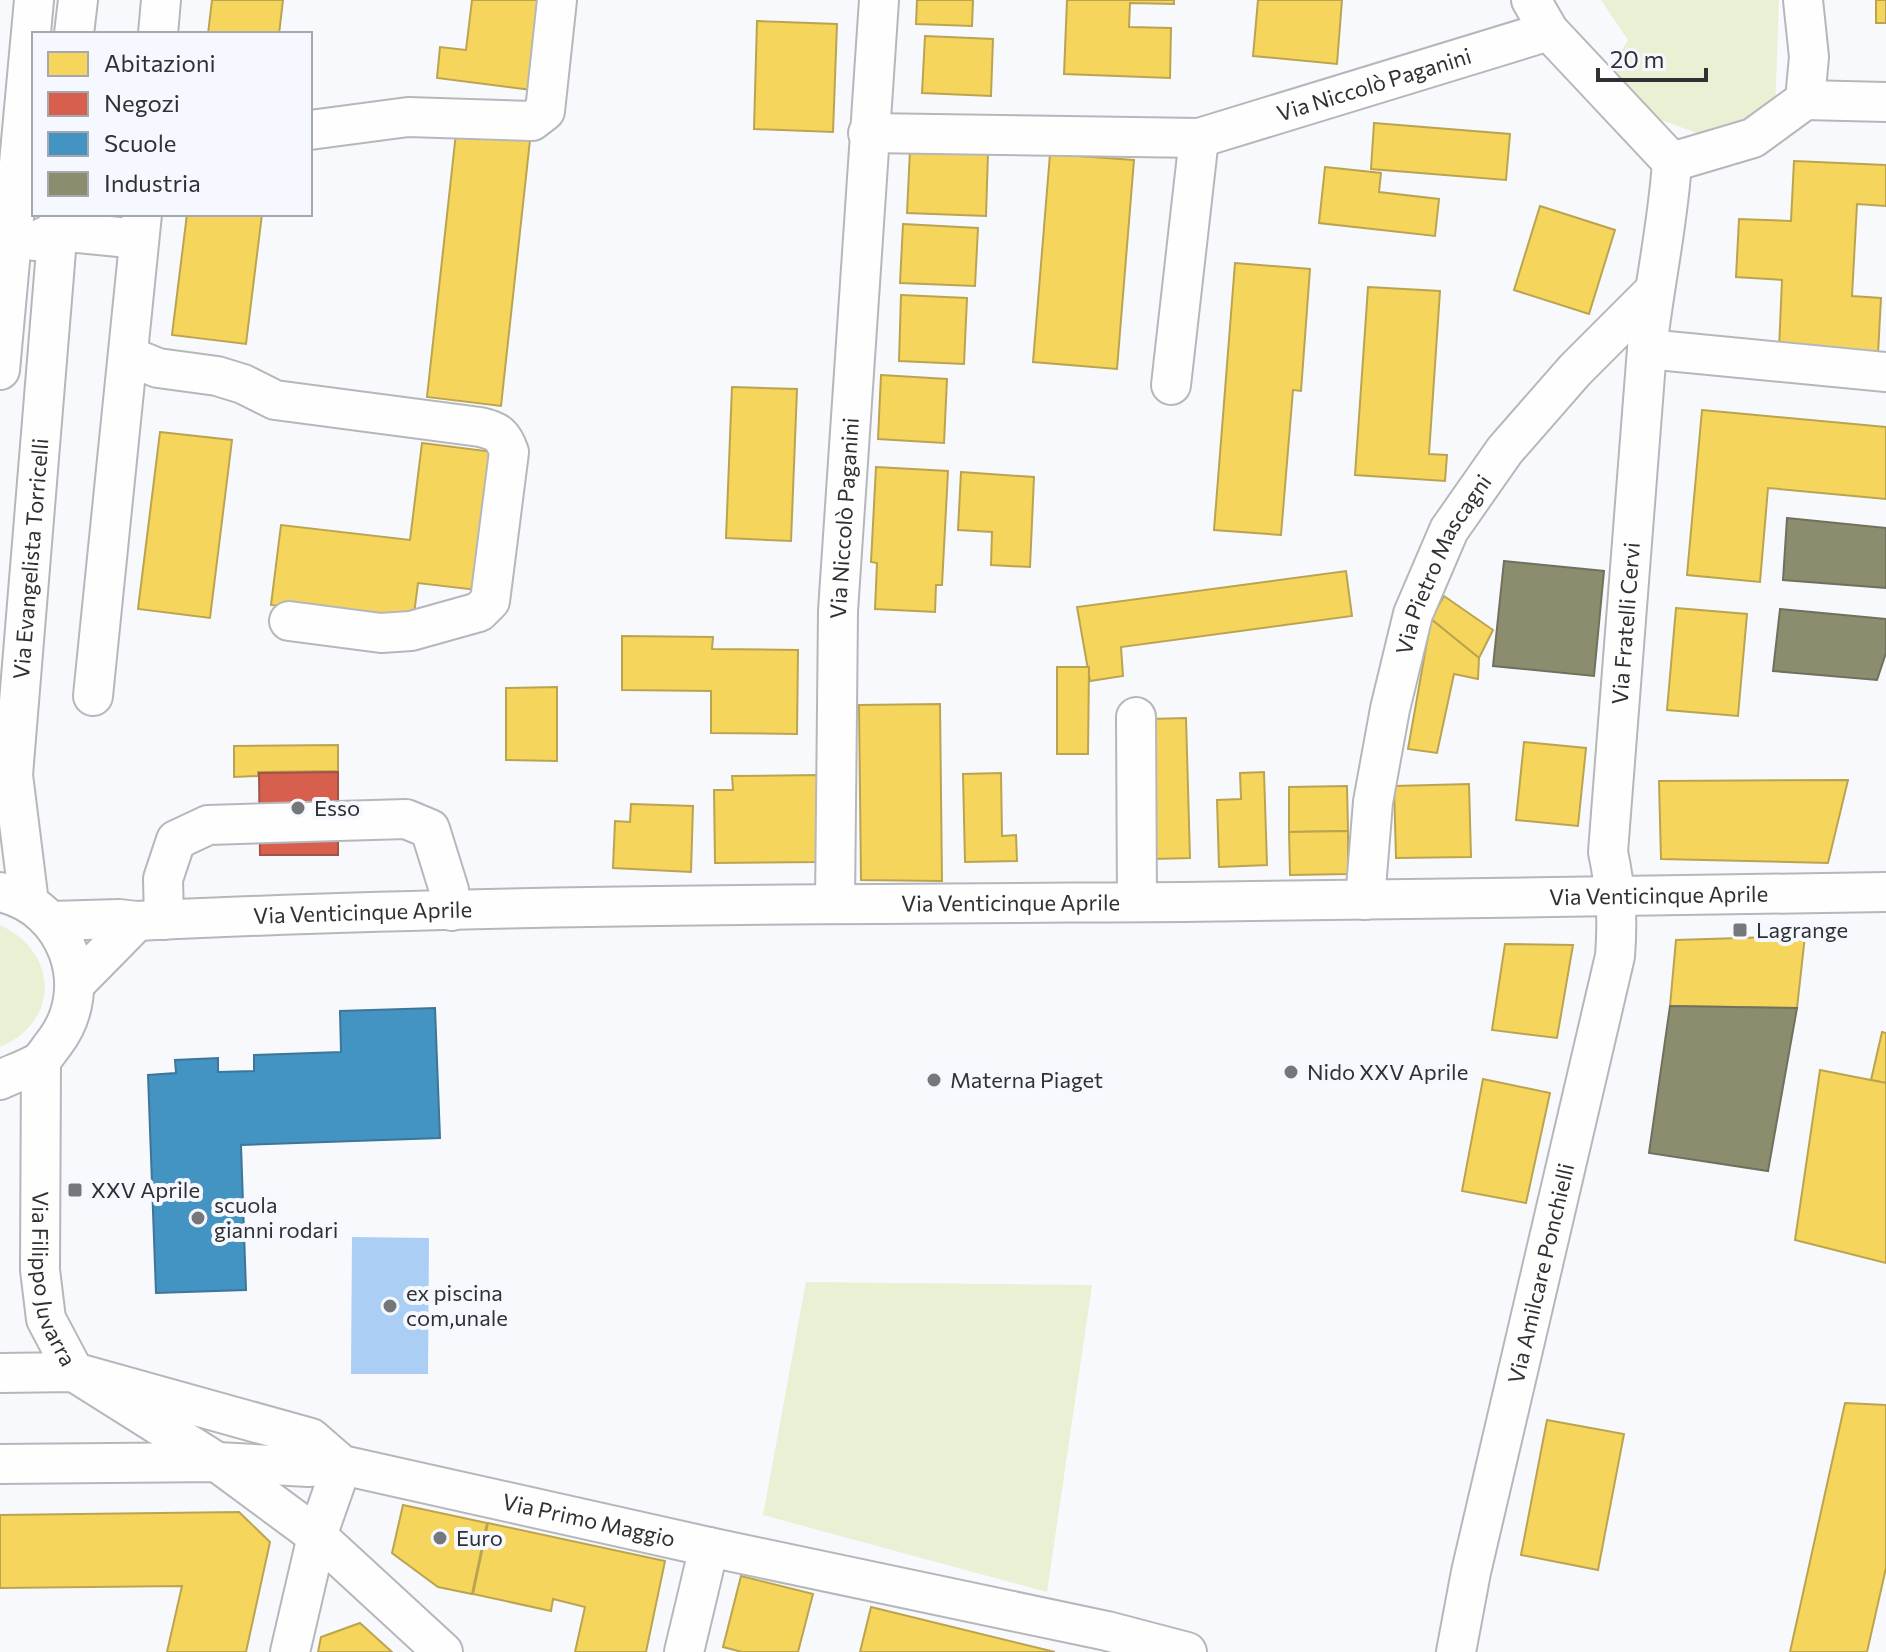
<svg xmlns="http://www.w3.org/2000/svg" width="1886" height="1652" font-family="Commissioner,sans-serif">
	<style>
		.green { fill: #e9f0d3 }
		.water { fill: #abcef5 }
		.homes { fill: #f6d55c; stroke: #bba450; stroke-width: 2 }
		.shops { fill: #d6604d; stroke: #a45246; stroke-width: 2 }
		.schools { fill: #4393c3; stroke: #3d7698; stroke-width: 2 }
		.industry { fill: #8c8c6e; stroke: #70715d; stroke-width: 2 }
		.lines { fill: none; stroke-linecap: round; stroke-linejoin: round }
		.minor-casing { stroke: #b6b7ba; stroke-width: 42 }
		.minor { stroke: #fefeff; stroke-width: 38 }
		.poi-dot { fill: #76777a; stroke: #f6f8ff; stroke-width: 3 }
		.labels { text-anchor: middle; stroke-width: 8; stroke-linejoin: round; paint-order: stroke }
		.street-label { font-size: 22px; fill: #303134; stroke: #f6f8ff }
		.poi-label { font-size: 22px; fill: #303134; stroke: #f6f8ff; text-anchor: start }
	</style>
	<rect width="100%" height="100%" fill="#f8f9fd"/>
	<g class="green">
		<polygon points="1601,0 1779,0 1775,110 1697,133 1650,116 1606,75 1628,40"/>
		<path d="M0 925C58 952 61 1021 0 1047Z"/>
		<polygon points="806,1282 1092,1285 1047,1592 763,1515"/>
	</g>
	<polygon class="water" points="352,1237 429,1238 428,1374 351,1374"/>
	<g class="homes">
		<polygon points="212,0 283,0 279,34 208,34"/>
		<polygon points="472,0 539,0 540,91 437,78 440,47 466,50"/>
		<polygon points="917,0 973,0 972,26 916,24"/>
		<polygon points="1067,0 1174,0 1174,4 1130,3 1129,27 1171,28 1170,78 1064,74"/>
		<polygon points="1258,0 1342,0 1337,64 1253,56"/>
		<rect x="1876" y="0" width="10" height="23"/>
		<polygon points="757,21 837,24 833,132 754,129"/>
		<polygon points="925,36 993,39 991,96 922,93"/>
		<polygon points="1374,123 1510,134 1506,180 1371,169"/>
		<polygon points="456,133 530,140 501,406 427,397"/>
		<polygon points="910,150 988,153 986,216 907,213"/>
		<polygon points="1050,154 1134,160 1117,369 1033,362"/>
		<polygon points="1794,161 1886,165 1886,206 1857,204 1852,296 1881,298 1878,354 1779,350 1782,280 1736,277 1739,219 1791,221"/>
		<polygon points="1325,167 1381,173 1379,192 1439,199 1435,236 1319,223"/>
		<polygon points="1540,206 1615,230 1589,314 1514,290"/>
		<polygon points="187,214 262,214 246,344 172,335"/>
		<polygon points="903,224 978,228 975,286 900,283"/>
		<polygon points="1235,263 1310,269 1301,391 1293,390 1281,535 1214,530"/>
		<polygon points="1368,287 1440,291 1429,454 1447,455 1445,481 1355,475"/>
		<polygon points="901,295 967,298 964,364 899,361"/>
		<polygon points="881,375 947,379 944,443 878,439"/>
		<polygon points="732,387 797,389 791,541 726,538"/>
		<polygon points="1702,410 1886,427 1886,499 1768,488 1760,582 1687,575"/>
		<polygon points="160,432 232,440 210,618 138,609"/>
		<polygon points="422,443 494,452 477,590 418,583 413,622 271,605 281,525 410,540"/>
		<polygon points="876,467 948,471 942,585 936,585 935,612 875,609 877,563 871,562"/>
		<polygon points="961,472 1034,477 1030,567 991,565 992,532 958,530"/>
		<polygon points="1346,571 1352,616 1121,647 1123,676 1090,681 1077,607"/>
		<polygon points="1444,596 1493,630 1479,658 1431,619"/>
		<polygon points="1676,608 1747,614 1738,716 1667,710"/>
		<polygon points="1431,619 1479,658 1478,679 1454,674 1437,753 1408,749"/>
		<polygon points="622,636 713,637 712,649 798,650 797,734 711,733 711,691 622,690"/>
		<polygon points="1057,667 1089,667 1088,754 1057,754"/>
		<polygon points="557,687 557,761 506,760 506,688"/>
		<polygon points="940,704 942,881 861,880 859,705"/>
		<polygon points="1186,718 1190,858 1154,859 1149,719"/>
		<polygon points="1524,742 1586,748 1578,826 1516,820"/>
		<polygon points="338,745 338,771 258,772 258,776 234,777 234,746"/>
		<polygon points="1264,772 1267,865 1219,867 1217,800 1241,799 1240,773"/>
		<polygon points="1001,773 1002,836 1016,835 1017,861 965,862 963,774"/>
		<polygon points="818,775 818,862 715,863 714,790 733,790 732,776"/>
		<polygon points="1848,780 1828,863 1661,859 1659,781"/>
		<polygon points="1469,784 1471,857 1396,858 1394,786"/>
		<polygon points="1347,786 1348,831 1289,832 1289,787"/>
		<polygon points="631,804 693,806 691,872 613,868 615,821 630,822"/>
		<polygon points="1348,831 1348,874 1290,875 1289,832"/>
		<polygon points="1805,936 1797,1008 1670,1006 1676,940"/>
		<polygon points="1505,944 1573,945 1557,1038 1492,1030"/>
		<polygon points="1882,1032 1886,1033 1886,1083 1871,1080"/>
		<polygon points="1820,1070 1886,1083 1886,1263 1795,1240"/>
		<polygon points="1483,1079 1550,1093 1526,1203 1462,1191"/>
		<polygon points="1845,1403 1886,1405 1886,1568 1867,1652 1790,1652"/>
		<polygon points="1547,1420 1624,1434 1598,1570 1521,1555"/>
		<polygon points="403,1505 487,1523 472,1594 438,1587 392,1553"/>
		<polygon points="239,1512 270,1542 246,1652 167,1652 182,1586 0,1588 0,1515"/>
		<polygon points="488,1523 665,1561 646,1652 575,1652 585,1607 553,1599 551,1611 473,1594"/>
		<polygon points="741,1576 813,1594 798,1652 742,1652 723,1647"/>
		<polygon points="871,1607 1055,1652 860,1652"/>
		<polygon points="360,1623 392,1652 318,1652 321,1637"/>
	</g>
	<polygon class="shops" points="338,772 338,855 260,855 259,773"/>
	<polygon class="schools" points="435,1008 440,1138 241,1145 246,1290 156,1293 148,1075 176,1073 175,1060 218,1058 218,1072 254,1071 254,1055 341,1052 340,1011"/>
	<g class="industry">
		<polygon points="1787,518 1886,528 1886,588 1783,580"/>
		<polygon points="1504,561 1604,571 1594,676 1493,666"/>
		<polygon points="1780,609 1886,619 1886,653 1877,680 1773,671"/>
		<polygon points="1670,1006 1797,1008 1768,1171 1649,1153"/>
	</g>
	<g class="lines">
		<defs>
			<g id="minor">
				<polyline points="1531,0 1549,31 1672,162"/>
				<polyline points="1803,0 1809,57 1805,100"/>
				<polyline points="74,34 78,0"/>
				<polyline points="158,34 161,0"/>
				<polyline points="1805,100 1886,102"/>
				<polyline points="310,130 408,117 532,121 545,111 557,0"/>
				<path id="s1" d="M868 133 1199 138 1549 31"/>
				<polyline points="35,241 57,231 139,239"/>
				<polyline points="1647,349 1886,372"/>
				<path d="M128 356 158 368 217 376 243 384 275 400 480 427C498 431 503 435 509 452L490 601 479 612 411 631 381 633 289 621"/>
				<polyline points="0,370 34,0"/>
				<polyline points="1171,385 1199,138"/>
				<polyline points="93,696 142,214"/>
				<polyline points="1136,717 1137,902"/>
				<path d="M0 892C68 907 96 988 55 1042 50 1048 45 1057 39 1062 28 1069 12 1074 0 1080"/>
				<path id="s2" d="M1365 900 1373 802 1390 709 1413 614 1449 530 1505 450 1575 370 1653 292"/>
				<path id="s3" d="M29 903 13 775 59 214"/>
				<path id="s4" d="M835 904 838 611 879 0"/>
				<polyline points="164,920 163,879 176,840 208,825 406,819 430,829 449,890 452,911"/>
				<path id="s5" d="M51 921 119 919 137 921C485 904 835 904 1183 902 1417 900 1652 895 1886 892"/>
				<polyline points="76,983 137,921"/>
				<path id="s6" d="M41 1061 40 1270 46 1319 74 1372 217 1462 317 1536 443 1652"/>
				<path id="s7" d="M0 1373 74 1372 311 1438 342 1465 709 1547 1107 1631 1187 1652"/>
				<polyline points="0,1464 217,1462 308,1467 342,1465"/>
				<polyline points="290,1652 317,1536 342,1465"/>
				<polyline points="684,1652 709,1547"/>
				<path id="s8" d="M1456 1652 1471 1572 1615 956C1618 918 1616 890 1608 852L1647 349C1654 286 1668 224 1672 162L1753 138 1805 100"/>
			</g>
		</defs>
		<use href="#minor" class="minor-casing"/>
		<use href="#minor" class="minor"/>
	</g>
	<g class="poi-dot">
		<circle cx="298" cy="808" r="8"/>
		<rect x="1732" y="922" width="16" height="16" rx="4"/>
		<circle cx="1291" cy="1072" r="8"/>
		<circle cx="934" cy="1080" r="8"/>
		<rect x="67" y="1182" width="16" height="16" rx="4"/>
		<circle cx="198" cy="1218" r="8"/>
		<circle cx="390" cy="1306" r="8"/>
		<circle cx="440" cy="1538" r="8"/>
	</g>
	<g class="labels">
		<g class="street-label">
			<text dy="8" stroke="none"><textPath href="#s1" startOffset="514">Via Niccolò Paganini</textPath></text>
			<text dy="8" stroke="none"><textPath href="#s4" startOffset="386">Via Niccolò Paganini</textPath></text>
			<text dy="8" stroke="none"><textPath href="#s3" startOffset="346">Via Evangelista Torricelli</textPath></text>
			<text dy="8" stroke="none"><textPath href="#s2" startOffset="348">Via Pietro Mascagni</textPath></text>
			<text dy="8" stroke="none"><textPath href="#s8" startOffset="1048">Via Fratelli Cervi</textPath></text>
			<text dy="8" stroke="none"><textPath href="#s5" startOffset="1608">Via Venticinque Aprile</textPath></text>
			<text dy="8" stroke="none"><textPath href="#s5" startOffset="960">Via Venticinque Aprile</textPath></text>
			<text dy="8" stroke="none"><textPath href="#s5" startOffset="312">Via Venticinque Aprile</textPath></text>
			<text dy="8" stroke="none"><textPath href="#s8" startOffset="388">Via Amilcare Ponchielli</textPath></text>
			<text dy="8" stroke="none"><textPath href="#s6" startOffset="220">Via Filippo Juvarra</textPath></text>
			<text dy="8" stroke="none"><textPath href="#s7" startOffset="614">Via Primo Maggio</textPath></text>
		</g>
		<g class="poi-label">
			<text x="314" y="816">Esso</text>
			<text x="1756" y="938">Lagrange</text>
			<text x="1307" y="1080">Nido XXV Aprile</text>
			<text x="950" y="1088">Materna Piaget</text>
			<text x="91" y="1198">XXV Aprile</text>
			<text x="214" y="1213">scuola<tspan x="214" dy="25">gianni rodari</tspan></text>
			<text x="406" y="1301">ex piscina<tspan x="406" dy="25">com,unale</tspan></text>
			<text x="456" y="1546">Euro</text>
		</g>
	</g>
	<rect x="32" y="32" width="280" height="184" fill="#f6f8ff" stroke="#a7a8ae" stroke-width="2"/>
	<rect x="48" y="52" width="40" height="24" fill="#f6d55c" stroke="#a7a8ae" stroke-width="2"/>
	<text x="104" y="72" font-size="24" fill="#303134">Abitazioni</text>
	<rect x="48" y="92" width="40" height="24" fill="#d6604d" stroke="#a7a8ae" stroke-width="2"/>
	<text x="104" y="112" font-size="24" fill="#303134">Negozi</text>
	<rect x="48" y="132" width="40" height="24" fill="#4393c3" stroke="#a7a8ae" stroke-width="2"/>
	<text x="104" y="152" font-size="24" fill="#303134">Scuole</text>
	<rect x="48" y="172" width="40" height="24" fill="#8c8c6e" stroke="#a7a8ae" stroke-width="2"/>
	<text x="104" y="192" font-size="24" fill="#303134">Industria</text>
	<path d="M1598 68v12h108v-12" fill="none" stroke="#303134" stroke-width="4"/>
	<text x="1610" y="68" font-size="24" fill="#303134" stroke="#f6f8ff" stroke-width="6" paint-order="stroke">20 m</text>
</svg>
